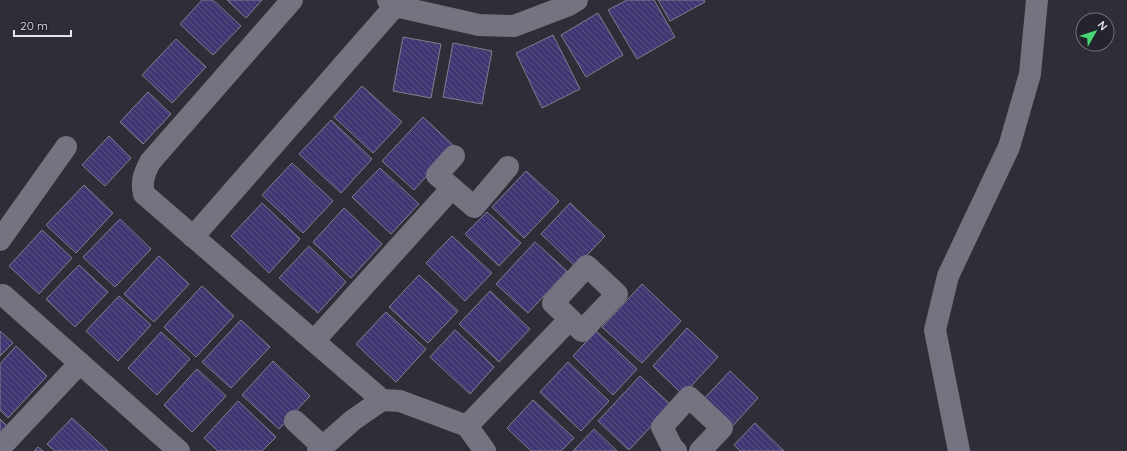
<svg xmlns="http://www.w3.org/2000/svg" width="1127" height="451" font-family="Quicksand,sans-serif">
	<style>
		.building { fill: url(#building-back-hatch); stroke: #7f7f8b }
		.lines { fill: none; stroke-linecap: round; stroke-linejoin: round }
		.minor { stroke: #74737f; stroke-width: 22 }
	</style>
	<defs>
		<pattern id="building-back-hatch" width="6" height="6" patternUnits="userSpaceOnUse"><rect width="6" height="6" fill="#403772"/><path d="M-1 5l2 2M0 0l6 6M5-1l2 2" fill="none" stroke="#5b5486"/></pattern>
	</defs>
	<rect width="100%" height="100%" fill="#2e2e38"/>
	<g class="building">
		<polygon points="202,0 213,0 241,26 213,55 180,24"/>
		<polygon points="227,0 262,0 246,18"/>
		<polygon points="627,0 654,0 675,37 637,59 608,10"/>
		<polygon points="658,0 704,0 705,2 670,21"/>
		<polygon points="598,13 623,55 586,77 561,35"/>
		<polygon points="553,35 580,89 542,108 516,53"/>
		<polygon points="403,37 441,44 431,98 393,91"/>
		<polygon points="176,39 206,67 172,103 142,75"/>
		<polygon points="453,43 492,51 482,104 443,97"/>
		<polygon points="362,86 402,122 373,153 334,117"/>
		<polygon points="148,92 171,114 143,144 120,122"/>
		<polygon points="423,117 454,146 414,190 382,161"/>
		<polygon points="331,120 372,159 341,193 299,154"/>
		<polygon points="109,136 131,158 105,186 82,165"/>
		<polygon points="292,163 333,201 303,233 262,195"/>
		<polygon points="380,168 419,204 391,234 352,197"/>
		<polygon points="526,171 559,201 524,238 492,207"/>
		<polygon points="84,185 113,213 76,253 46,225"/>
		<polygon points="262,203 300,239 269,273 231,236"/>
		<polygon points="570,203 605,236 576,267 541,234"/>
		<polygon points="344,208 382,244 351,278 313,242"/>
		<polygon points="487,212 521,243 499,266 465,234"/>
		<polygon points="120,219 151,249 115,287 83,257"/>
		<polygon points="42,230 72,258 39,294 9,266"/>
		<polygon points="452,236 492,273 465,301 426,263"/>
		<polygon points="535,242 567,271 528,313 496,284"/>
		<polygon points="309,246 346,282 318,313 279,278"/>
		<polygon points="159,256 189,284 154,322 124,294"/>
		<polygon points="79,265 108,292 75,327 46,299"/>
		<polygon points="419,275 458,311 428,343 389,307"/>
		<polygon points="642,284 681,321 642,363 602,327"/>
		<polygon points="202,286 234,316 196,357 164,327"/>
		<polygon points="490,291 530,329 499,362 459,324"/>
		<polygon points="119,296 151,325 118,361 86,331"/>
		<polygon points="386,312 426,349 396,382 356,344"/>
		<polygon points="241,320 270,347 231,388 202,362"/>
		<polygon points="687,328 718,357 683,395 653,366"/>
		<polygon points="455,330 494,367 470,394 430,357"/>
		<polygon points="0,331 13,343 0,356"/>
		<polygon points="596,331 637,369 613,395 573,356"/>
		<polygon points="161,332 190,359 157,395 128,368"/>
		<polygon points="16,346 47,376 8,418 0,410 0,364"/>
		<polygon points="273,361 310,396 279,429 242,395"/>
		<polygon points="568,362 609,401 581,431 540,392"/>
		<polygon points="197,369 226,396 192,432 164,405"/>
		<polygon points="730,371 758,398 730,429 701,402"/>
		<polygon points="640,376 671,405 629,450 598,421"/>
		<polygon points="533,400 574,438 561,451 531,451 507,428"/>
		<polygon points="238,401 276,437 262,451 218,451 204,438"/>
		<polygon points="72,418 108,451 55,451 47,444"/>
		<polygon points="0,419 7,426 0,433"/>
		<polygon points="755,423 784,451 740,451 734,445"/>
		<polygon points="594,429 617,451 573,451"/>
		<polygon points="38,447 43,451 34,451"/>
	</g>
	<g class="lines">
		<g class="minor">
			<path d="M292 0 150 162C144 174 141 182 144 194L382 400 400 401 467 426 485 451"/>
			<polyline points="395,6 479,25 514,26 569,5 577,0"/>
			<polyline points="452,188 474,207 508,167"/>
			<polyline points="193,237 395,6 388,0"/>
			<polyline points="0,240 66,147"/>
			<polyline points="3,295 179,451"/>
			<polyline points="314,341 452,188 437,175 454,156"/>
			<polyline points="295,421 323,447"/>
			<polyline points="467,426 570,319 553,303 587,266 617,294 582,331 570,319"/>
			<polyline points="0,448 80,363"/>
			<polyline points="318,451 353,420 382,400"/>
			<polyline points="676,451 672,447 662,427 689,397 722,428 700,451"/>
			<polyline points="959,451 935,330 948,276 1009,147 1030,74 1037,0"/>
		</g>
	</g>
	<g transform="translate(1095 32) rotate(51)"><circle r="19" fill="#25242e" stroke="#72717a"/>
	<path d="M0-3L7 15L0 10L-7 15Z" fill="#49d778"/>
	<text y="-6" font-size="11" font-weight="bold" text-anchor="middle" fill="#e5e5eb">N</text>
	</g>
	<path d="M14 30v6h57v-6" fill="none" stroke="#e5e5eb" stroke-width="2"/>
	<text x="20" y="30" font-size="12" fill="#e5e5eb" stroke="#25242e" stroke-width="3" paint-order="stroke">20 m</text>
</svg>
